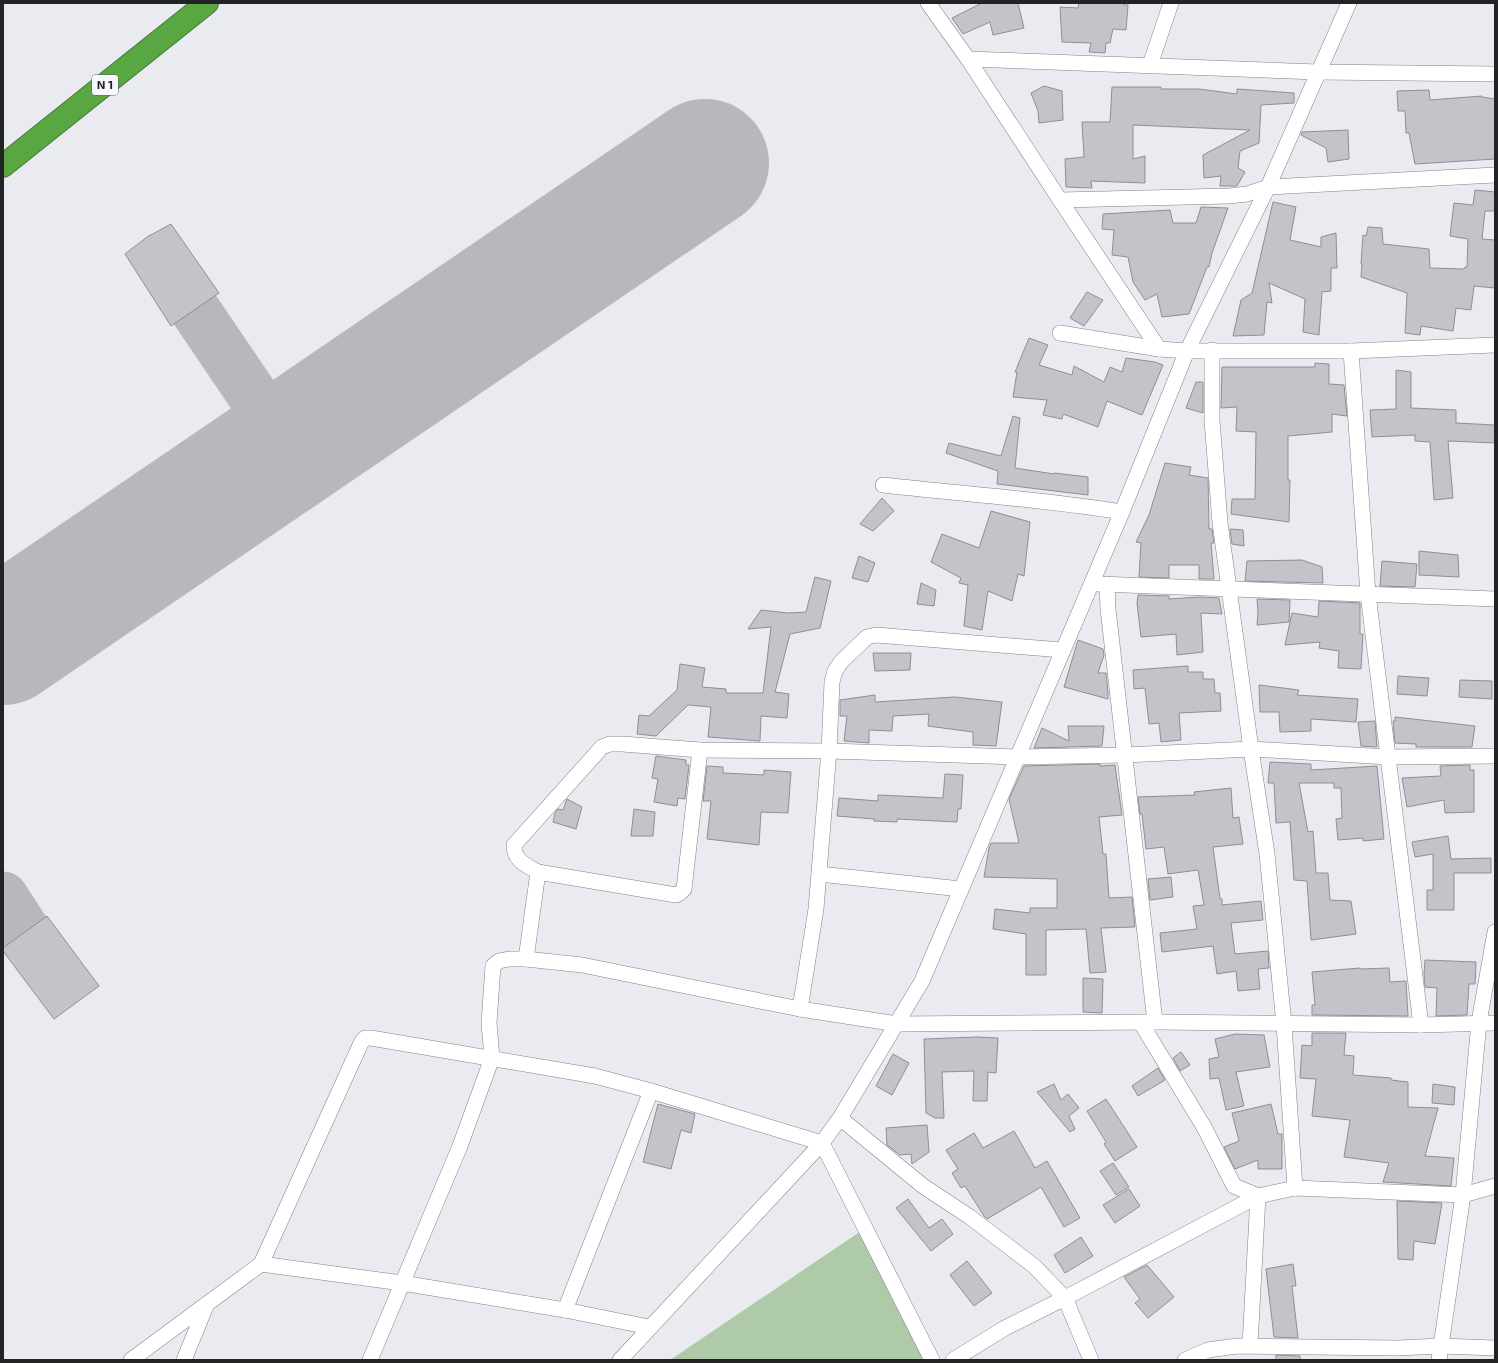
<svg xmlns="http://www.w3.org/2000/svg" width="1498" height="1363" font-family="'Exo 2',sans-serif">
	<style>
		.green { fill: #afcaa8 }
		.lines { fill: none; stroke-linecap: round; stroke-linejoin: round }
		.taxiway { stroke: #b7b8be; stroke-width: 51 }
		.runway { stroke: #b7b8be; stroke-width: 128 }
		.building { fill: #c2c4c9; stroke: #8e8f95 }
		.street-casing { stroke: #808287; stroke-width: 16 }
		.highway-casing { stroke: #467938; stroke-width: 24 }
		.street { stroke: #fff; stroke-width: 15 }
		.highway { stroke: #59a742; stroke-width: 22 }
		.labels { text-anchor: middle; stroke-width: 3; stroke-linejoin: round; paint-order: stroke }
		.shield { fill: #f6f8fe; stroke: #626366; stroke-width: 1 }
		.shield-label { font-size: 12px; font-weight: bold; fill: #222325 }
	</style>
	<rect width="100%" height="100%" fill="#e9ebf1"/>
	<polygon class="green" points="864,1229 923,1360 670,1360"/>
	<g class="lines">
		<g class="taxiway">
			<polyline points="195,310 288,447"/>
			<polyline points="3,897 25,931"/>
		</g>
		<polyline class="runway" points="3,641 705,163"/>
	</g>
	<g class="building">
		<polygon points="982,3 1018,3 1024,28 993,35 990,22 963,34 952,18"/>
		<polygon points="1079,3 1124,3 1124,5 1128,5 1126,30 1113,29 1110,43 1106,43 1105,53 1089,52 1091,43 1062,42 1060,7 1078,8"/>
		<polygon points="1044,86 1062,91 1063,120 1039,123 1038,111 1031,93"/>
		<polygon points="1112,87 1161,87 1161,89 1199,89 1237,94 1237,89 1294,93 1294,103 1261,105 1259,143 1240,151 1238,168 1245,172 1237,186 1220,186 1221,176 1204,178 1203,155 1250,130 1133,125 1133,159 1145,156 1145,183 1091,181 1092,188 1066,187 1065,159 1084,157 1082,122 1110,122"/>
		<polygon points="1429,90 1430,100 1482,96 1482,97 1495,99 1495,159 1415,164 1409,133 1406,133 1405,111 1398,111 1397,91"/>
		<polygon points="1348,130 1349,159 1328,162 1326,148 1301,135 1302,132"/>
		<polygon points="1475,190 1495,192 1495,211 1485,211 1482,239 1495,240 1495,288 1474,286 1471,310 1456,308 1453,331 1421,326 1420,335 1405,333 1407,293 1361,277 1362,264 1361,264 1363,235 1366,236 1368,227 1382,228 1383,244 1429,249 1430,268 1464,269 1465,267 1467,267 1468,239 1450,236 1454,203 1473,205"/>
		<polygon points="1273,202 1296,207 1290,240 1321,247 1321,237 1336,233 1337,268 1331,268 1331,291 1322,292 1319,335 1303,332 1305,299 1269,283 1272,303 1267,302 1264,335 1233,336 1241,300 1252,293"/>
		<polygon points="1201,207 1228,208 1212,253 1209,267 1207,267 1189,314 1162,317 1157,294 1145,300 1133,282 1128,257 1112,255 1114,230 1102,229 1103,214 1170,210 1173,223 1196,223"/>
		<polygon points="171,224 219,293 171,326 125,254 147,237"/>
		<polygon points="1087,292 1103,300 1084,326 1070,318"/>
		<polygon points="1029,338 1048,345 1039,365 1072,375 1074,366 1104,382 1110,367 1122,372 1126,358 1155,362 1163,365 1142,415 1107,401 1098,427 1063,414 1062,419 1043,415 1047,400 1013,397 1017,372 1015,372"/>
		<polygon points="1315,363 1329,364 1329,384 1344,385 1347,416 1332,414 1332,432 1288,436 1288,480 1290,480 1289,522 1231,514 1232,499 1255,499 1256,432 1236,431 1237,407 1221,408 1222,367 1315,367"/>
		<polygon points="1396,370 1411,372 1411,408 1456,410 1456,423 1495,425 1495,443 1448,441 1453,498 1434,500 1430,442 1415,441 1415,435 1372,437 1370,410 1396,409"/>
		<polygon points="1196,382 1203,382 1203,413 1186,408"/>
		<polygon points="1013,416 1020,418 1015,468 1054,474 1054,473 1088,477 1088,495 997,484 998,471 946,453 949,443 1001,456"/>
		<polygon points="1165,463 1191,467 1189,475 1208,478 1209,529 1212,529 1214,543 1211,543 1214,579 1199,579 1199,565 1169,565 1169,578 1139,577 1141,543 1136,542 1149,515"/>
		<polygon points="882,498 894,511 873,531 860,524"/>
		<polygon points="991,511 1030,522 1024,576 1018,574 1012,601 988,591 982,630 964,626 968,585 959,583 961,578 931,562 942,534 979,548"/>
		<polygon points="1230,529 1243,530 1244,546 1232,544"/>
		<polygon points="1419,551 1458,555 1459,577 1419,575"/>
		<polygon points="859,556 875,563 868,582 852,578"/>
		<polygon points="1302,560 1322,567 1323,583 1245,581 1247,561"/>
		<polygon points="1382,561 1417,564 1415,587 1380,586"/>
		<polygon points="815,577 831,581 820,628 790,634 775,692 789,694 787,718 761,716 760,741 708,737 711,707 688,705 656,736 637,734 639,715 649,716 677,690 680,664 705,668 702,687 726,689 726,693 763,693 771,627 748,629 761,610 788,613 806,612"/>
		<polygon points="921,583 936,590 934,606 917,604"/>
		<polygon points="1138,595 1169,596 1169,599 1199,597 1219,598 1222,614 1201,613 1203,652 1177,655 1176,634 1141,637 1137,603"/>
		<polygon points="1257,599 1290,600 1289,622 1257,625 1258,612"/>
		<polygon points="1319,601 1360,603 1360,634 1363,634 1361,669 1338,668 1339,651 1319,648 1320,642 1285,645 1292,613 1318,617"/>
		<polygon points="1078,640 1103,649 1104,655 1098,673 1106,673 1108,693 1108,699 1064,687"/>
		<polygon points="873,653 911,653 910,670 875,671"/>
		<polygon points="1188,666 1188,672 1203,672 1203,679 1214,679 1215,693 1220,693 1221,711 1179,713 1181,740 1161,742 1159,723 1149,724 1145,688 1134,689 1133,670"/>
		<polygon points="1398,676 1429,678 1427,696 1397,694"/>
		<polygon points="1460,680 1492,681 1492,699 1459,697"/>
		<polygon points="1259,685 1299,690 1297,695 1358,699 1356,722 1311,719 1311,731 1280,732 1279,712 1260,712"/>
		<polygon points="875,695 875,702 955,697 1002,702 996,746 973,745 973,732 928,726 929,714 893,716 892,731 869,730 869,743 844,741 847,716 840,716 840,700"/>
		<polygon points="1395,717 1475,726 1472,747 1416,747 1416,744 1395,743 1393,721 1395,721"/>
		<polygon points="1375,721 1377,747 1361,746 1358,722"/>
		<polygon points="1068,726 1104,726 1102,746 1034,748 1042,728 1069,741"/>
		<polygon points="656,756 686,760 686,765 689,765 685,799 678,798 677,806 654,802 658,779 652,778"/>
		<polygon points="1270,762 1311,764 1311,770 1377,766 1384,839 1363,841 1363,838 1338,840 1336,819 1342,818 1341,788 1334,788 1334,783 1299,783 1308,832 1313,831 1316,873 1328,873 1330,900 1351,901 1356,934 1311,940 1307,881 1294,880 1290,822 1276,823 1274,783 1268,783"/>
		<polygon points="1100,764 1100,766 1115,765 1122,815 1099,817 1103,854 1106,854 1109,898 1132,897 1135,927 1101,928 1106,972 1090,973 1086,929 1046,930 1046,975 1026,975 1026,934 993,929 995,909 1030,913 1030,908 1057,908 1057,879 984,877 989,848 991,843 1019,843 1009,799 1024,766"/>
		<polygon points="1470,765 1470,770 1474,770 1474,812 1445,813 1444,800 1407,807 1402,778 1441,776 1440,766"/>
		<polygon points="707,766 723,767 723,773 764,775 764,770 791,772 788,813 761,812 759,845 707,839 711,801 703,801"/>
		<polygon points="945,774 963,775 961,809 958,809 957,822 897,819 897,822 874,821 874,819 837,816 839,798 878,801 878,795 943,798"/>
		<polygon points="1231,788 1233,818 1239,817 1243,844 1213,847 1220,899 1222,899 1222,905 1261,901 1263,920 1231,923 1235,954 1268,951 1269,968 1258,969 1260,989 1238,991 1236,971 1217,974 1213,946 1162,952 1160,933 1197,929 1193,906 1204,905 1198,870 1168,874 1164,847 1146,849 1142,814 1140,814 1138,797 1195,795 1194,792"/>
		<polygon points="567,799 582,807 576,829 553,822 555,813 558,809 563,810"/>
		<polygon points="634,809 655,812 653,836 631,836"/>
		<polygon points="1448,836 1451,859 1491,858 1491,873 1454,873 1454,910 1427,910 1427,890 1433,890 1433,854 1415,857 1412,842"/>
		<polygon points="1171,877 1173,897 1150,900 1148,879"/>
		<polygon points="47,916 99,986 54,1019 3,951 3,948"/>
		<polygon points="1425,960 1476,962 1475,984 1469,984 1467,1015 1436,1016 1437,988 1425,987 1424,974"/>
		<polygon points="1360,968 1360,969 1389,968 1390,982 1406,981 1408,1016 1312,1015 1312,1005 1315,1005 1312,972"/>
		<polygon points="1083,978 1103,979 1102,1013 1083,1012"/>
		<polygon points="1312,1033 1346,1033 1344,1055 1354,1056 1353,1075 1391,1078 1391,1080 1408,1082 1408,1107 1438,1108 1425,1156 1454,1158 1451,1186 1383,1182 1389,1163 1344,1157 1350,1120 1312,1116 1316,1079 1300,1078 1302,1045 1312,1046"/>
		<polygon points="1235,1034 1264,1035 1270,1067 1236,1072 1244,1106 1226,1110 1219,1078 1210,1079 1209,1059 1219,1057 1215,1039"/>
		<polygon points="977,1037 998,1038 996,1073 988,1072 987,1101 973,1101 974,1071 942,1072 944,1118 935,1118 926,1113 924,1039"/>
		<polygon points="1181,1052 1190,1065 1180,1071 1173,1058"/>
		<polygon points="893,1054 909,1063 892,1095 876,1086"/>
		<polygon points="1158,1068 1165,1080 1138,1096 1132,1086"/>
		<polygon points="1054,1084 1061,1100 1068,1094 1079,1108 1069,1116 1075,1129 1070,1132 1037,1092"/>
		<polygon points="1433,1084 1455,1087 1454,1105 1432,1103"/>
		<polygon points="1106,1099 1137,1147 1115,1161 1104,1144 1106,1142 1087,1111"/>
		<polygon points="658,1104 695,1114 691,1133 681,1130 671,1169 643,1162"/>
		<polygon points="1271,1104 1278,1134 1282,1134 1282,1169 1258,1169 1258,1160 1235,1169 1224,1147 1239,1141 1232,1113"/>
		<polygon points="927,1125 929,1152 912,1164 911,1154 900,1155 887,1145 886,1128"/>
		<polygon points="1014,1131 1035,1168 1047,1161 1080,1218 1064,1227 1041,1187 987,1219 984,1216 965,1186 961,1188 952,1173 958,1169 946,1150 974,1133 983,1148"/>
		<polygon points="1113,1163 1129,1187 1116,1195 1100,1171"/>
		<polygon points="1129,1189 1140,1206 1115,1223 1103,1205"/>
		<polygon points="908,1199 929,1228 942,1219 953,1234 931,1251 896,1208"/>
		<polygon points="1397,1201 1442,1203 1435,1244 1414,1241 1413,1260 1398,1259"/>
		<polygon points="1081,1237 1093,1256 1065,1273 1054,1255"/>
		<polygon points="967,1261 992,1293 974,1306 950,1275"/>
		<polygon points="1293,1264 1296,1286 1292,1286 1298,1338 1274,1337 1266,1269"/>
		<polygon points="1147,1265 1174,1297 1148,1318 1135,1303 1140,1299 1124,1277"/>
		<polygon points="1276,1355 1300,1356 1300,1360 1276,1360"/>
	</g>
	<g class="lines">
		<defs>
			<g id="street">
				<polyline points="928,3 968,59 1060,200 1159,349"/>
				<polyline points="968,59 1318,72 1495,74"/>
				<polyline points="1150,65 1171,3"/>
				<polyline points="1060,200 1229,196 1247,194 1268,187 1495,175"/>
				<polyline points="1060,333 1159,349 1187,351 1351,351 1495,345"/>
				<polyline points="1212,350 1212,420 1220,523 1251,749 1267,854 1284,1024 1295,1188"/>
				<polyline points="1351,351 1368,594 1421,1025"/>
				<path d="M883 485C962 494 1042 499 1122 512"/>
				<polyline points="1098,584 1495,599"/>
				<polyline points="1107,584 1108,609 1155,1022"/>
				<polyline points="538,872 676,895 680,893 684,889 700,750"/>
				<polyline points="819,874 961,889"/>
				<path d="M526 959 538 872C526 865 514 861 514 845L602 747 610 744H622L700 750 829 751 1018 757 1125 755 1251 749 1388 757 1495 756"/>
				<polyline points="800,1009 816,909 829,751 832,682 835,671 841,662 867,637 876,635 1062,650"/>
				<polyline points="1141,1023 1204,1127 1234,1186 1258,1196 1250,1345"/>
				<polyline points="840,1118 923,1186 970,1217 1034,1266 1065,1298 1091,1360"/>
				<polyline points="261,1264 402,1283 565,1310 649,1327"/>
				<polyline points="565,1310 651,1091"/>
				<polyline points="131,1360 261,1264 361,1043 365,1038 371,1038 595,1076 651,1091 822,1143 932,1360"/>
				<polyline points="184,1360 206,1306"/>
				<polyline points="370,1360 460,1146 492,1058 489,1023 493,966 499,961 509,959 526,959 582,965 800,1009 897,1024 1155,1022 1421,1025 1495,1023"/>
				<polyline points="620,1360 822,1143 840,1118 922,981 1122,512 1187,351 1268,187 1349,3"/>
				<polyline points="953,1360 1005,1328 1065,1298 1258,1196 1295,1188 1463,1195 1495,1186"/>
				<polyline points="1185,1360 1208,1350 1237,1346 1397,1348 1441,1346 1495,1348"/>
				<polyline points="1439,1360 1463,1195 1479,1022 1495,932"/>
			</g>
			<polyline id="highway" points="3,166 207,3"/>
		</defs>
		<use href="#street" class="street-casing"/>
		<use href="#highway" class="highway-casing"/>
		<use href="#street" class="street"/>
		<use href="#highway" class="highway"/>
	</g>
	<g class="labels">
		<rect class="shield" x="92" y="75" width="26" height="20" rx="3"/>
		<g class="shield-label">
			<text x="105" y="89">N 1</text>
		</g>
	</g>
	<rect width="1498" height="1363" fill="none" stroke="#222325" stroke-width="8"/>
</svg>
